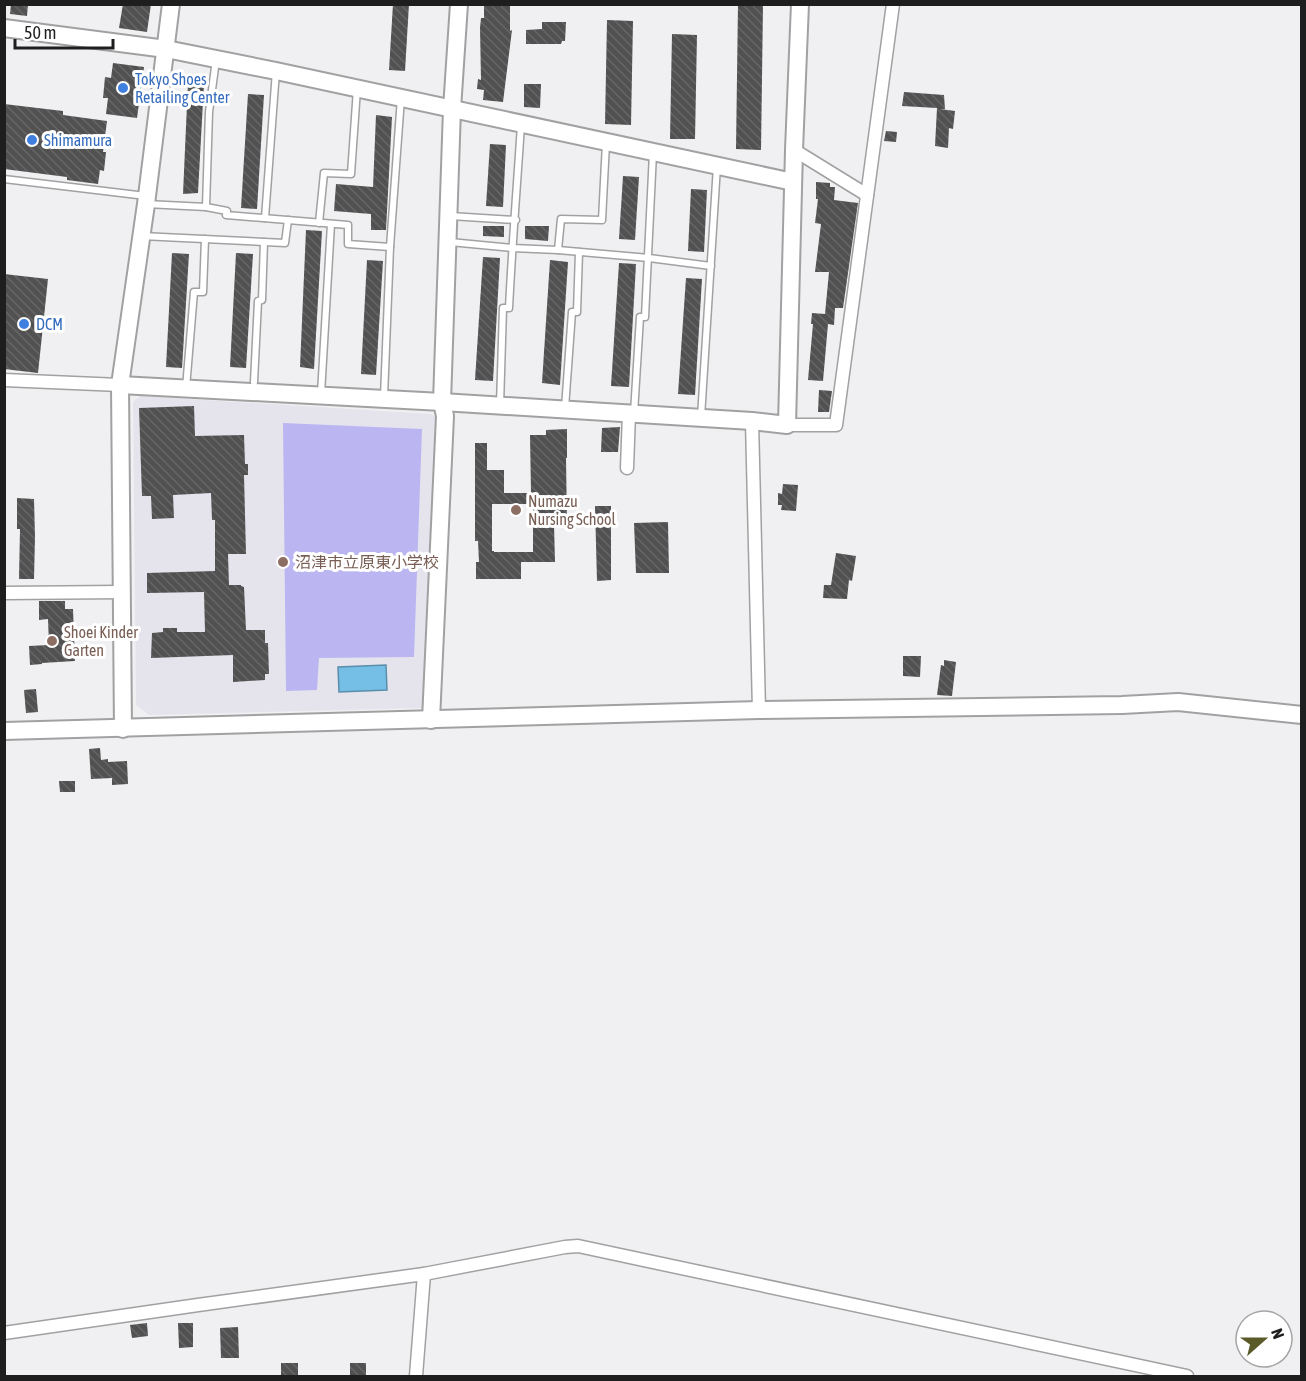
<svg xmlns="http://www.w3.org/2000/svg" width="1306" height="1381" font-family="'Asap Condensed','Noto Sans JP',sans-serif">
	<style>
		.built { fill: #e5e4ed }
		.green { fill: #bbb6f2 }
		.water { fill: #75bee6; stroke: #5b8eaa; stroke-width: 1.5 }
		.building { fill: url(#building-back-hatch); fill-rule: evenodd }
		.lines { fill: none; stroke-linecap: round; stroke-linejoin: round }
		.lane-casing { stroke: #a1a1a2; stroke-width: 9 }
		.street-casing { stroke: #a1a1a2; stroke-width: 15 }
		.secondary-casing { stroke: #a1a1a2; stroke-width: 20 }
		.lane { stroke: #fff; stroke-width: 6 }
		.street { stroke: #fff; stroke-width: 12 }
		.secondary { stroke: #fff; stroke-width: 16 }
		.shop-dot { fill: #3f7fe0; stroke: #fff; stroke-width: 2 }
		.education-dot { fill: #8d6e63; stroke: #fff; stroke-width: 2 }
		.labels { text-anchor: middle; stroke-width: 6; stroke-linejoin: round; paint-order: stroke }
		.shop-label { font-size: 16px; fill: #366cbe; stroke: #fff; text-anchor: start }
		.education-label { font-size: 16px; fill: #785e54; stroke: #fff; text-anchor: start }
	</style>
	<defs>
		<pattern id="building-back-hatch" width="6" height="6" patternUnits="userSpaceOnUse" patternTransform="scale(1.5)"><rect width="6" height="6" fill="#515152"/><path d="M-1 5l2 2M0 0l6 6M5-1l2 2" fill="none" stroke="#666667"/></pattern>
	</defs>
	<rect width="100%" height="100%" fill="#f0f0f2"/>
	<polygon class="built" points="140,396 431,414 438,418 424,708 149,715 136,705 133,402"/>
	<polygon class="green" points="283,423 422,429 414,657 319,658 317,690 286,691"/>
	<polygon class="water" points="386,665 387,690 339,692 338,667"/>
	<g class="building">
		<polygon points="11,4 28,4 27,16 10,14"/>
		<polygon points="123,4 151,4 147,32 119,28"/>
		<polygon points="393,4 409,4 405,71 389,70"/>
		<polygon points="484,4 510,4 510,31 512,30 503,102 483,100 484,90 477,89 478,79 481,80 480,28 481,18 484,18"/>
		<polygon points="738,4 763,4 761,150 736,149"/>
		<polygon points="607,20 633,21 631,125 605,124"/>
		<polygon points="542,22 566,22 565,41 562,41 561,44 526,44 526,30 542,29"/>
		<polygon points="672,34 697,35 695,139 670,139"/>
		<polygon points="113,63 144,67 137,118 106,114 108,98 103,98 105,77 111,78"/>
		<polygon points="188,82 204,83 198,193 183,194"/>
		<polygon points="524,84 541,84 540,108 524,107"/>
		<polygon points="904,92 944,95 945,109 940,109 955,111 953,129 949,128 948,148 935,146 937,108 902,106"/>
		<polygon points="248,94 264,95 257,209 241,208"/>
		<polygon points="4,104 63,111 63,115 107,121 103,152 106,152 104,171 100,170 98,184 67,180 67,177 4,169"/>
		<polygon points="376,115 392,117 386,230 371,230 371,214 334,211 336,184 373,187"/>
		<polygon points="886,131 897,132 896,142 884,141"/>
		<polygon points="490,144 506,145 503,207 486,206"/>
		<polygon points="623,176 639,177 635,240 619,239"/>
		<polygon points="816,182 830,183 830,187 835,187 834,200 858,203 843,308 835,308 834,325 828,324 823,381 808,380 813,324 811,324 812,313 825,314 829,272 815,272 821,224 815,223 818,199 816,199"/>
		<polygon points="691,189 707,190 704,252 688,251"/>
		<polygon points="483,226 504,226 504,237 483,236"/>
		<polygon points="525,226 549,226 548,241 525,239"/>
		<polygon points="306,230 322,231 314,369 300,367"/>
		<polygon points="172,253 189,254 182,368 166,367"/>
		<polygon points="236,253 253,254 246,368 230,367"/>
		<polygon points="483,257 500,258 493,381 475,380"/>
		<polygon points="367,260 383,261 376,375 361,374"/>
		<polygon points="550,260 568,262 560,385 542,383"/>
		<polygon points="619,263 636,264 629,387 611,386"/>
		<polygon points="4,274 48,279 38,373 4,369"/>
		<polygon points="686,278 702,279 695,395 678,394"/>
		<polygon points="819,390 832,391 829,412 818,412"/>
		<polygon points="194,406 195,436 244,435 245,464 248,464 248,475 244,475 246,554 228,554 229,585 241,585 241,586 244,587 246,630 265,630 265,643 268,643 269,674 265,674 265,680 233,682 233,655 151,658 152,633 163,632 163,628 177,628 177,632 205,632 204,592 147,593 147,573 215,571 215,520 212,520 211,493 173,495 174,518 152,519 151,496 142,496 139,408"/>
		<polygon points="620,427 618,452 601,452 602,428"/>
		<path d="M567 429V458H566L567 524H554L555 562H521V579H476V562H479L478 541H475V443H487V470H504V493H531L530 435H546V430ZM492 504H533V552H494V551H492Z"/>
		<polygon points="783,484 798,485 796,511 781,510 782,505 778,505 778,493 782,494"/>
		<polygon points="17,498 34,499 35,537 34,579 19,579 20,529 17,529"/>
		<polygon points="595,506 611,506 611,580 597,581"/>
		<polygon points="668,522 669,573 636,573 634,523"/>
		<polygon points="836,553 856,556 852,581 849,580 847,599 823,598 824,585 831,585"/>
		<polygon points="39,601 65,601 65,609 73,609 75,661 42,663 42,664 30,665 29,646 49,645 48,619 39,620"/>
		<polygon points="903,656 921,656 920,677 903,676"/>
		<polygon points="944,660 956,662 952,696 937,695 941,665 944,666"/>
		<polygon points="36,689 38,712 26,713 24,690"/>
		<polygon points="100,748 101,760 108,759 108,762 127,761 128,784 112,785 112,778 91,779 89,749"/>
		<polygon points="59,781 75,781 75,792 60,792"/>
		<polygon points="147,1323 148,1336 132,1338 130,1325"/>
		<polygon points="178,1323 193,1323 193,1347 179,1348"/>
		<polygon points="238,1327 239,1358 221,1358 220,1328"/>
		<rect x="281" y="1363" width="17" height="14"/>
		<rect x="350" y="1363" width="16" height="14"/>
	</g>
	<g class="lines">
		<defs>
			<g id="lane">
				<polyline points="216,60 209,112 206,207 227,211 226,215 348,225 348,244 390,247 384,397"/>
				<polyline points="4,179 146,196"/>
				<polyline points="146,204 206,207"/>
				<polyline points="450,216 516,220"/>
				<polyline points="265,218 276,71"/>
				<polyline points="319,223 324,173 351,174 357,89"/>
				<polyline points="141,236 285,243 288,220"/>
				<polyline points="450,242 512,248 558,250 561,219 602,220 606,143"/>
				<polyline points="390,247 401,98"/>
				<polyline points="558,250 649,258 711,266"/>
				<polyline points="254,382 258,301 262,300 264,242"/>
				<polyline points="186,388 194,292 203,292 205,239"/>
				<polyline points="321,394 331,224"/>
				<path d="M500 405 503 308H509C512 247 517 186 521 125"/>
				<polyline points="565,408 572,312 577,312 579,252"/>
				<polyline points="634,413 640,317 645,317 653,153"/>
				<polyline points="701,417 717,166"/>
			</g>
			<g id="street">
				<polyline points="794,150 867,195"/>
				<polyline points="4,380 120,385"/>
				<polyline points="752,421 759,710"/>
				<polyline points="787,425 836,425 893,4"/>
				<polyline points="627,468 629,413"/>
				<polyline points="4,593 122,592"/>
				<polyline points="4,1333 198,1305 424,1274 565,1247 578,1246 1187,1376"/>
				<polyline points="416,1376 424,1274"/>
			</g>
			<g id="secondary">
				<polyline points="4,28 166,49 276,71 793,182"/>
				<polyline points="120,385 442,402 752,421 787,425 794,150 800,4"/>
				<polyline points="431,720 445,416 442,402 452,109 459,4"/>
				<polyline points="123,729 120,385 146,204 171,4"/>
				<polyline points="4,731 759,710 1122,705 1178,702 1302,715"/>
			</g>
		</defs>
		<use href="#lane" class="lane-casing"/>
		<use href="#street" class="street-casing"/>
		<use href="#secondary" class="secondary-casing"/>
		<use href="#lane" class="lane"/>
		<use href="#street" class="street"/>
		<use href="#secondary" class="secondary"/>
	</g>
	<g class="shop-dot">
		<circle cx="123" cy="88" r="6"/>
		<circle cx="32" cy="140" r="6"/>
		<circle cx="24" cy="324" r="6"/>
	</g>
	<g class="education-dot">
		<circle cx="516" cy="510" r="6"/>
		<circle cx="283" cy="562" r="6"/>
		<circle cx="52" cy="641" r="6"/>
	</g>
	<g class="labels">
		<g class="shop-label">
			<text x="135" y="85">Tokyo Shoes<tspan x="135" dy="18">Retailing Center</tspan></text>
			<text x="44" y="146">Shimamura</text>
			<text x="36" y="330">DCM</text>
		</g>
		<g class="education-label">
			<text x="528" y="507">Numazu<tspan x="528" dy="18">Nursing School</tspan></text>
			<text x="295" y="568">沼津市立原東小学校</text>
			<text x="64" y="638">Shoei Kinder<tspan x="64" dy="18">Garten</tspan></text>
		</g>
	</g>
	<rect width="1306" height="1381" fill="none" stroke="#1e1e1e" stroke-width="12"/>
	<g transform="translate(1264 1339) rotate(69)"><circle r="28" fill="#ffffff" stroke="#a5a5a5" stroke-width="1.5"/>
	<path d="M0-4.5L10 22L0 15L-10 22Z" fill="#595a28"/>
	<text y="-9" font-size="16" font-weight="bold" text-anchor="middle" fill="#1e1e1e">N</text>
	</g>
	<path d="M15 39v9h98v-9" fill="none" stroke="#1e1e1e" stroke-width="3"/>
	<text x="24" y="39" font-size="18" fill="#1e1e1e" stroke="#ffffff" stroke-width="4.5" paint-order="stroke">50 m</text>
</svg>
